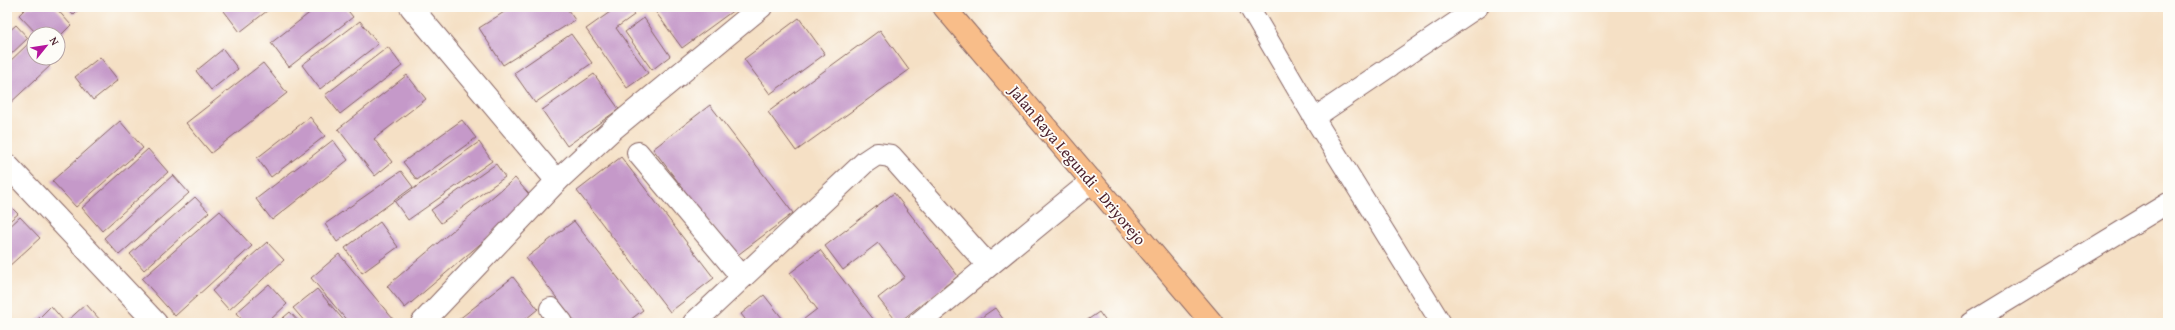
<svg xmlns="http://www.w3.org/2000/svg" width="2175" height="330" font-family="'Gentium Book Plus',serif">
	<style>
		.building { fill: #c599c9 }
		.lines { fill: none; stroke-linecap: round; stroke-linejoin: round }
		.lane-casing { stroke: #866361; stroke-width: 22 }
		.street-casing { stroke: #866361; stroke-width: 24 }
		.primary-casing { stroke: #866361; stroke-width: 24 }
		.lane { stroke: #fff; stroke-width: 20 }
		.street { stroke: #fff; stroke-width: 22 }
		.primary { stroke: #f8bd89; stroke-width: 22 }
		.labels { text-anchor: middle; stroke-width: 3.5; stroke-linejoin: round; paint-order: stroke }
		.street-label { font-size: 16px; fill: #4a1f2b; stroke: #fdfcf7 }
	</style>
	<rect width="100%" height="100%" fill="#fdfcf7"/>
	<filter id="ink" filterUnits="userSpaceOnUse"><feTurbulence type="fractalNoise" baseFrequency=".025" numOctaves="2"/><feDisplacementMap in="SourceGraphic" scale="8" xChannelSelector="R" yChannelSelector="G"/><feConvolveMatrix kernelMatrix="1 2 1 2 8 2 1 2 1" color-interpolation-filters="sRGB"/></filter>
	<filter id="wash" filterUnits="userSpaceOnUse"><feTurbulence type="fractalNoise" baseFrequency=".012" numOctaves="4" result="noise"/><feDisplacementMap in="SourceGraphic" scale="16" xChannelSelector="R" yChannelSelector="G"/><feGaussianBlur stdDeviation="0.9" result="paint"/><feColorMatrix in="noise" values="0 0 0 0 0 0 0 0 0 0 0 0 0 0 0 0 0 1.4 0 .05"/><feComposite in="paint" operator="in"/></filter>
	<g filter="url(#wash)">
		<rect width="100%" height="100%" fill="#f5e0c5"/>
		<g id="blocks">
			<g class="building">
				<polygon points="27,7 55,7 71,25 58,38 58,34 37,34 19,15"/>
				<polygon points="66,7 81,7 73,15"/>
				<polygon points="221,7 272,7 240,32"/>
				<polygon points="317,7 345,7 353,17 289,67 271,43"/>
				<polygon points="512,7 566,7 575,20 503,65 479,28"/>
				<polygon points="617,7 628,7 634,15 616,28 648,73 627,88 586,29"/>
				<polygon points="652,7 738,7 682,48"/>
				<polygon points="644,18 670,56 652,70 625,32"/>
				<polygon points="799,18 825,54 770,94 744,59"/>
				<polygon points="360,21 378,44 320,89 302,65"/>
				<polygon points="16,25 28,38 7,58 7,33"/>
				<polygon points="880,30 909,70 796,151 768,112"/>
				<polygon points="571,34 592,63 535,103 514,73"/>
				<polygon points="29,43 34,49 34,58 43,58 50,66 7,106 7,64"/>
				<polygon points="388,47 402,66 340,114 325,95"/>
				<polygon points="223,49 238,69 211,90 196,71"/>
				<polygon points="100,57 118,80 93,100 75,77"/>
				<polygon points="263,63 287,93 211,153 186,123"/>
				<polygon points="594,74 619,109 567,146 542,110"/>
				<polygon points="407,75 426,99 374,139 392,162 375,176 338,129"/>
				<polygon points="710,105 793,213 735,257 653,149"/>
				<polygon points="310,117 325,136 271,177 257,158"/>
				<polygon points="462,120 476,138 417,180 403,162"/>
				<polygon points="120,121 143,148 76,207 52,181"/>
				<polygon points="333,140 348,160 272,220 256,199"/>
				<polygon points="479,142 492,161 408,220 395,202"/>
				<polygon points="148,149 168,172 102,231 82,208"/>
				<polygon points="621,157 714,278 670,312 577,191"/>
				<polygon points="496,164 505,177 441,223 431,210"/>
				<polygon points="401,171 413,187 337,242 325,224"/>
				<polygon points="173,175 189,193 119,255 104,238"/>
				<polygon points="515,178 533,199 405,308 387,286"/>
				<polygon points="894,193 958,276 898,323 878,298 905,277 878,243 843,270 825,246"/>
				<polygon points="195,197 209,212 144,270 130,254"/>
				<polygon points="7,203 18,214 7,223"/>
				<polygon points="220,211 252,246 175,316 142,279"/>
				<polygon points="20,217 40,238 7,268 7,229"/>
				<polygon points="574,221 643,310 626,323 576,323 526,258"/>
				<polygon points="380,222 398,247 362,273 345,248"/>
				<polygon points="267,242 284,260 229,310 212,291"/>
				<polygon points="820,250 874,320 870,323 799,323 817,309 790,273"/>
				<polygon points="339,254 393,319 388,323 349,323 311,278"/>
				<polygon points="513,277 538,309 521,323 454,323"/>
				<polygon points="269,284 287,304 267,323 245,323 236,313"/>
				<polygon points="317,289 346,323 306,323 293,308"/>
				<polygon points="764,295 786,323 748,323 741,314"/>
				<polygon points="86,304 101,321 98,323 65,323"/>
				<polygon points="51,306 63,320 60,323 34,323"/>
				<polygon points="995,308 1006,323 973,323"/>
				<polygon points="290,312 300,323 277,323"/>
				<polygon points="1099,312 1107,323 1083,323"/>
			</g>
		</g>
	</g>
	<g filter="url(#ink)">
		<use href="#blocks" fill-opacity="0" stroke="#866361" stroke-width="1"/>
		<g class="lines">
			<defs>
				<g id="lane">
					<polyline points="1249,7 1314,118 1441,323"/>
					<polyline points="1314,118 1478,7"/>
					<polyline points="1971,323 2168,203"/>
				</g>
				<g id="street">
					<polyline points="411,7 557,181"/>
					<polyline points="638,153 742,277"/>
					<polyline points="7,165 156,323"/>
					<polyline points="551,309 562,323"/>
					<polyline points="422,323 557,181 613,129 761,7"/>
					<polyline points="694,323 865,162 877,154 891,156 988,265"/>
					<polyline points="919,323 1092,181"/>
				</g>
				<polyline id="primary" points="944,7 1212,323"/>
			</defs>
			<use href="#lane" class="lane-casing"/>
			<use href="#street" class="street-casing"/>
			<use href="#primary" class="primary-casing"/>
			<use href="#lane" class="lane"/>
			<use href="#street" class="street"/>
			<use href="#primary" class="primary"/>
		</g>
	</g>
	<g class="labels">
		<g class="street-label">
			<text transform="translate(1078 165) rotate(50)" y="6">Jalan Raya Legundi - Driyorejo</text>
		</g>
	</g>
	<rect width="2175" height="330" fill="none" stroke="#fdfcf7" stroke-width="24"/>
	<g transform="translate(46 46) rotate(60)"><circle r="19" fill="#fdfcf7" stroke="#b5a4a5"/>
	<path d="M0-3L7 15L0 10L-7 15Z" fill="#b5179e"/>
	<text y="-6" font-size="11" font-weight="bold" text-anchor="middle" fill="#4a1f2b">N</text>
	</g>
</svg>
